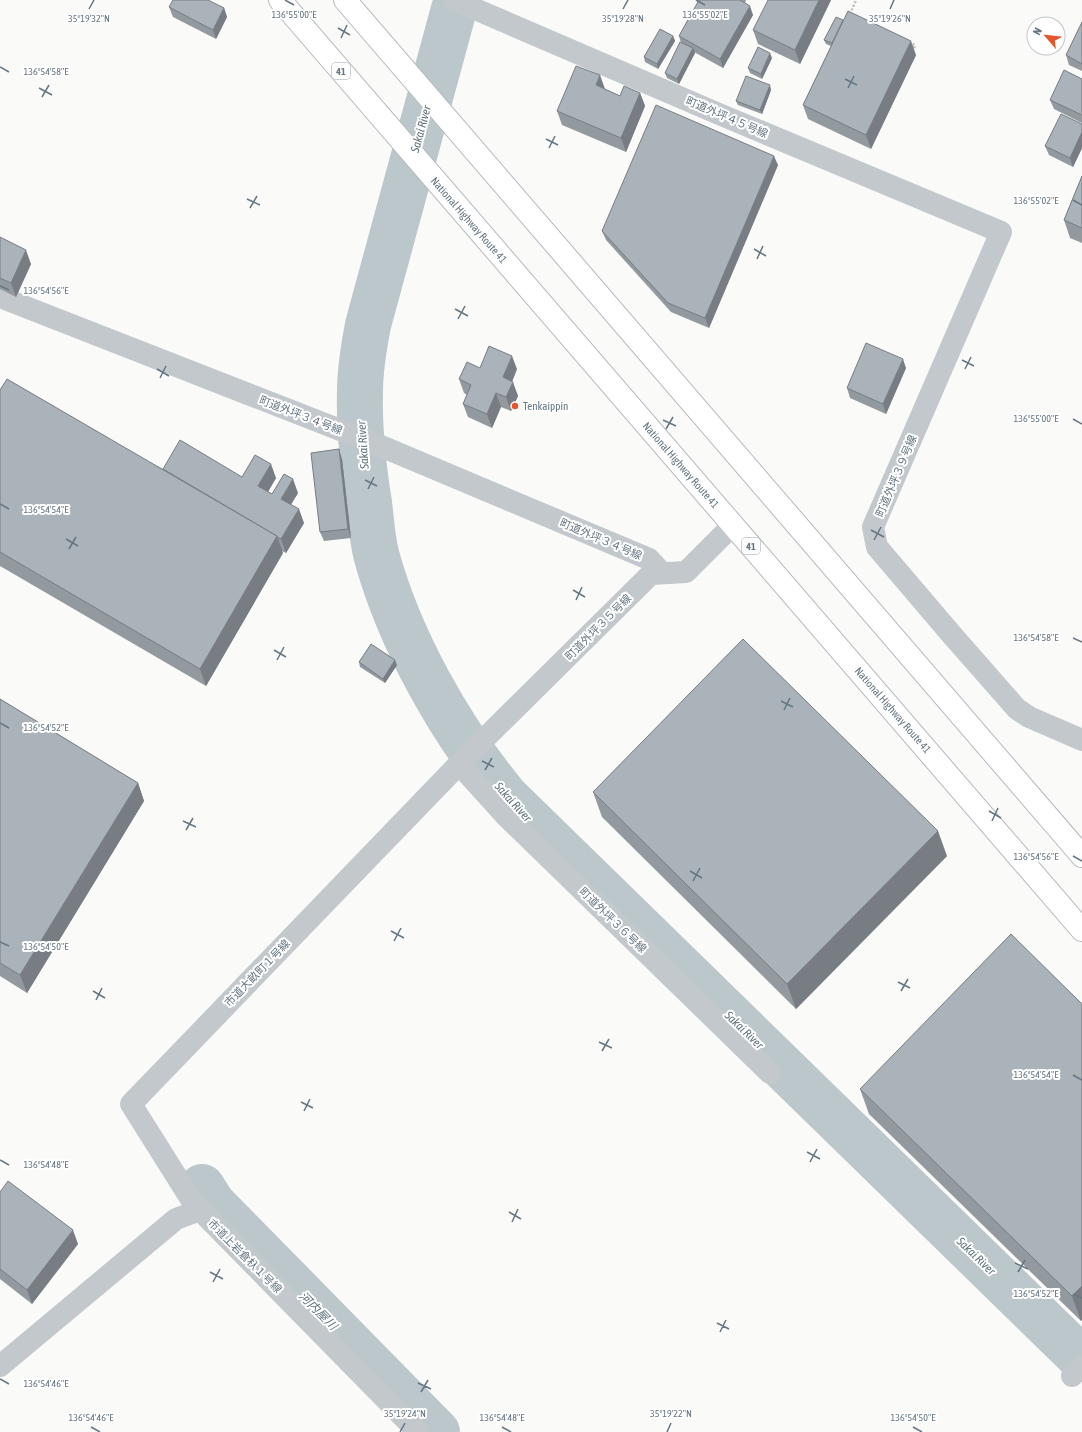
<svg xmlns="http://www.w3.org/2000/svg" width="1082" height="1432" font-family="'Asap Condensed','Noto Sans JP',sans-serif">
	<style>
		.lines { fill: none; stroke-linecap: round; stroke-linejoin: round }
		.river { stroke: #bbc7cb; stroke-width: 46 }
		.trunk-casing { stroke: #b4b9bd; stroke-width: 24 }
		.path { stroke: #bbbfc2; stroke-width: 2.5; stroke-dasharray: 2 2; stroke-linecap: butt }
		.minor { stroke: #c3c8cc; stroke-width: 22 }
		.trunk { stroke: #fff; stroke-width: 22 }
		.wall { fill: #929a9f }
		.shaded-wall { fill: #777d82 }
		.building { fill: #aab3b9; stroke: #777d82 }
		.ticks { fill: none; stroke: #657683; stroke-width: 1.5 }
		.poi-dot { fill: #e4572e; stroke: #fff; stroke-width: 1.5 }
		.labels { text-anchor: middle; stroke-width: 4; stroke-linejoin: round; paint-order: stroke }
		.shield { fill: #fff; stroke: #939fa8; stroke-width: 1 }
		.shield-label { font-size: 10px; font-weight: bold; fill: #657683 }
		.street-label { font-size: 11px; fill: #657683; stroke: #fff }
		.poi-label { font-size: 11px; fill: #657683; stroke: #fff; text-anchor: start }
		.water-label { font-size: 12px; font-style: italic; fill: #60757c; stroke: #fff }
		.ticks-label { font-size: 10px; text-anchor: middle; fill: #657683; stroke: #fff; stroke-width: 4; stroke-linejoin: round; paint-order: stroke }
	</style>
	<rect width="100%" height="100%" fill="#fafaf8"/>
	<g class="lines">
		<g class="river">
			<path d="M454 9 368 325C364 346 360 369 360 391 359 428 363 466 369 503 371 519 372 537 376 554 399 639 450 730 507 798L1082 1359"/>
			<polyline points="202,1187 212,1203 437,1432"/>
		</g>
		<defs>
			<g id="trunk">
				<polyline points="280,0 1082,930"/>
				<polyline points="345,0 1082,856"/>
			</g>
		</defs>
		<use href="#trunk" class="trunk-casing"/>
		<g class="path">
			<polyline points="850,14 856,0"/>
			<polyline points="909,42 915,45 913,51"/>
		</g>
		<g class="minor">
			<polyline points="454,0 719,114 1001,232 873,527 877,547 952,635 1017,709 1029,717 1082,740"/>
			<polyline points="0,297 376,444 649,559 662,573"/>
			<polyline points="459,764 507,817 770,1073"/>
			<polyline points="200,1210 192,1201 131,1104 459,764 651,574 686,572 733,525"/>
			<polyline points="0,1366 176,1219 200,1210 418,1432"/>
			<polyline points="1072,1376 1082,1366"/>
		</g>
		<use href="#trunk" class="trunk"/>
	</g>
	<g class="wall">
		<polygon points="699,0 746,0 745,3 753,15 723,68 694,52 695,53 679,84 667,78 665,73 681,43 679,36"/>
		<polygon points="831,0 800,64 758,44 753,30"/>
		<polygon points="211,2 224,8 227,17 216,39 173,17 169,7"/>
		<polygon points="1082,22 1082,71 1069,65 1066,55"/>
		<polygon points="673,36 675,41 658,69 645,62 644,57"/>
		<polygon points="824,40 916,55 871,149 808,119 803,105 831,46 826,44"/>
		<polygon points="772,58 762,79 750,73 748,68"/>
		<polygon points="1082,79 1082,123 1054,109 1050,100"/>
		<polygon points="605,89 620,96 640,93 645,106 626,152 562,125 557,111"/>
		<polygon points="771,90 762,114 738,105 736,101"/>
		<polygon points="1082,124 1082,148 1073,167 1049,155 1045,146"/>
		<polygon points="778,165 709,328 671,312 606,240 602,231"/>
		<polygon points="1082,176 1082,243 1070,238 1064,220"/>
		<polygon points="0,237 31,264 16,297 0,289"/>
		<polygon points="480,368 517,369 512,382 518,396 511,411 501,407 492,428 468,417 463,404 467,395 464,393 459,379"/>
		<polygon points="906,368 886,414 850,398 847,388"/>
		<polygon points="0,390 163,469 242,477 276,478 268,492 272,494 298,493 290,505 304,523 286,553 282,551 283,553 206,686 0,566"/>
		<polygon points="342,459 351,538 324,541 320,532"/>
		<polygon points="359,662 397,665 385,683 360,667"/>
		<polygon points="0,699 138,783 144,801 27,993 0,976"/>
		<polygon points="593,792 947,856 796,1009 602,817"/>
		<polygon points="1082,1004 1081,1321 869,1114 860,1089"/>
		<polygon points="0,1192 78,1244 32,1304 0,1279"/>
	</g>
	<g class="shaded-wall">
		<polygon points="819,0 831,0 800,64 795,50"/>
		<polygon points="750,6 753,15 723,68 720,59"/>
		<polygon points="224,8 227,17 216,39 213,30"/>
		<polygon points="673,36 675,41 658,69 657,64"/>
		<polygon points="911,41 916,55 871,149 866,135"/>
		<polygon points="693,48 695,53 679,84 677,79"/>
		<polygon points="770,53 772,58 762,79 761,74"/>
		<polygon points="600,75 605,89 596,85"/>
		<polygon points="770,85 771,90 762,114 760,110"/>
		<polygon points="640,93 645,106 626,152 621,138"/>
		<polygon points="1082,132 1082,148 1073,167 1070,158"/>
		<polygon points="774,156 778,165 709,328 705,318"/>
		<polygon points="26,250 31,264 16,297 11,283"/>
		<polygon points="512,356 517,369 508,391 503,377"/>
		<polygon points="903,359 906,368 886,414 883,404"/>
		<polygon points="513,382 518,396 511,411 506,397"/>
		<polygon points="496,393 501,407 492,428 487,414"/>
		<polygon points="339,449 342,459 351,538 348,529"/>
		<polygon points="271,464 276,478 263,500 258,486"/>
		<polygon points="293,479 298,493 286,513 281,499"/>
		<polygon points="299,509 304,523 286,553 281,539"/>
		<polygon points="277,536 283,553 206,686 200,669"/>
		<polygon points="395,660 397,665 385,683 383,679"/>
		<polygon points="138,783 144,801 27,993 20,975"/>
		<polygon points="938,831 947,856 796,1009 787,984"/>
		<polygon points="73,1230 78,1244 32,1304 27,1290"/>
		<polygon points="1082,1286 1082,1320 1081,1321 1072,1296"/>
	</g>
	<g class="building">
		<polygon points="173,0 208,0 224,8 213,30 169,7"/>
		<polygon points="699,0 740,0 750,6 720,59 679,36"/>
		<polygon points="768,0 819,0 795,50 753,30"/>
		<polygon points="848,11 911,41 866,135 803,105"/>
		<polygon points="836,17 843,20 832,43 824,40"/>
		<polygon points="1082,22 1082,64 1066,55"/>
		<polygon points="660,29 673,36 657,64 644,57"/>
		<polygon points="680,42 693,48 677,79 665,73"/>
		<polygon points="758,47 770,53 761,74 748,68"/>
		<polygon points="576,66 600,75 596,85 620,96 624,86 640,93 621,138 557,111"/>
		<polygon points="1064,70 1082,79 1082,115 1050,100"/>
		<polygon points="746,76 770,85 760,110 736,101"/>
		<polygon points="656,105 774,156 705,318 668,303 602,231"/>
		<polygon points="1061,114 1082,124 1082,132 1070,158 1045,146"/>
		<polygon points="1082,176 1082,228 1064,220"/>
		<polygon points="0,237 26,250 11,283 0,278"/>
		<polygon points="866,343 903,359 883,404 847,388"/>
		<polygon points="489,346 512,356 503,377 513,382 506,397 496,393 487,414 463,404 471,385 459,379 467,362 480,368"/>
		<polygon points="7,379 277,536 200,669 0,552 0,390"/>
		<polygon points="180,440 242,477 255,455 271,464 258,486 272,494 284,474 293,479 281,499 299,509 281,539 277,537 277,536 163,469"/>
		<polygon points="339,449 348,529 320,532 311,453"/>
		<polygon points="743,639 938,831 787,984 593,792"/>
		<polygon points="371,644 395,660 383,679 359,662"/>
		<polygon points="0,699 138,783 20,975 0,963"/>
		<polygon points="1011,934 1082,1004 1082,1286 1072,1296 860,1089"/>
		<polygon points="8,1181 73,1230 27,1290 0,1269 0,1192"/>
	</g>
	<path class="ticks" d="M285 0 294 5M696 0 705 5M89 9 94 0M623 9 628 0M890 9 894 0M338 28 350 35M341 38 347 25M0 67 9 72M845 79 857 85M39 88 52 95M848 88 854 76M42 97 49 85M546 139 558 145M549 148 555 136M247 199 260 205M1073 200 1082 205M250 208 257 196M754 249 766 256M757 259 763 246M0 286 9 290M455 309 468 316M458 319 465 306M962 360 974 366M157 369 169 376M965 369 971 357M160 378 166 366M1073 419 1082 424M663 420 676 426M666 429 673 417M365 480 377 486M368 489 374 477M0 504 9 509M871 530 884 537M66 539 78 546M874 540 881 527M69 549 76 537M573 590 585 597M576 600 582 587M1073 638 1082 642M274 650 286 657M277 660 284 647M781 701 793 707M784 710 790 698M0 723 9 728M482 761 494 767M485 770 492 758M989 811 1001 818M183 821 196 827M992 821 998 808M186 830 193 818M1073 856 1082 861M690 871 702 878M693 881 700 868M391 931 404 938M394 941 401 928M0 942 9 946M898 982 910 988M93 991 105 998M901 991 908 979M96 1000 102 988M599 1042 612 1048M602 1051 609 1039M1073 1075 1082 1080M301 1102 313 1108M304 1111 310 1099M807 1152 820 1159M0 1160 9 1165M810 1162 817 1149M509 1212 521 1219M512 1222 518 1209M1015 1263 1028 1269M210 1272 223 1279M1018 1272 1025 1260M213 1282 220 1269M1073 1294 1082 1298M717 1323 729 1329M720 1332 726 1320M0 1379 9 1384M418 1383 431 1389M421 1392 428 1380M91 1427 100 1432M502 1427 511 1432M913 1427 922 1432M400 1432 405 1423M667 1432 671 1423"/>
	<circle class="poi-dot" cx="515" cy="406" r="4"/>
	<g class="labels">
		<g class="shield">
			<rect x="332" y="63" width="18" height="16" rx="3"/>
			<rect x="742" y="538" width="18" height="16" rx="3"/>
		</g>
		<g class="shield-label">
			<text x="341" y="75">41</text>
			<text x="751" y="550">41</text>
		</g>
		<g class="street-label">
			<text transform="translate(727 117) rotate(23)" y="4">町道外坪４５号線</text>
			<text transform="translate(469 220) rotate(49)" y="4">National Highway Route 41</text>
			<text transform="translate(301 415) rotate(21)" y="4">町道外坪３４号線</text>
			<text transform="translate(681 465) rotate(49)" y="4">National Highway Route 41</text>
			<text transform="translate(896 476) rotate(-67)" y="4">町道外坪３９号線</text>
			<text transform="translate(601 539) rotate(23)" y="4">町道外坪３４号線</text>
			<text transform="translate(598 627) rotate(-45)" y="4">町道外坪３５号線</text>
			<text transform="translate(893 710) rotate(49)" y="4">National Highway Route 41</text>
			<text transform="translate(613 920) rotate(44)" y="4">町道外坪３６号線</text>
			<text transform="translate(257 973) rotate(-46)" y="4">市道大畝町１号線</text>
			<text transform="translate(245 1256) rotate(45)" y="4">市道上岩倉杁１号線</text>
		</g>
		<g class="poi-label">
			<text x="523" y="410">Tenkaippin</text>
		</g>
		<g class="water-label">
			<text transform="translate(421 129) rotate(-75)" y="4">Sakai River</text>
			<text transform="translate(363 445) rotate(-94)" y="4">Sakai River</text>
			<text transform="translate(513 802) rotate(48)" y="4">Sakai River</text>
			<text transform="translate(744 1030) rotate(44)" y="4">Sakai River</text>
			<text transform="translate(976 1256) rotate(44)" y="4">Sakai River</text>
			<text transform="translate(318 1311) rotate(45)" y="4">河内屋川</text>
		</g>
	</g>
	<g class="ticks-label">
		<text x="294" y="18">136°55'00"E</text>
		<text x="705" y="18">136°55'02"E</text>
		<text x="89" y="22">35°19'32"N</text>
		<text x="623" y="22">35°19'28"N</text>
		<text x="890" y="22">35°19'26"N</text>
		<text x="46" y="75">136°54'58"E</text>
		<text x="1036" y="204">136°55'02"E</text>
		<text x="46" y="294">136°54'56"E</text>
		<text x="1036" y="422">136°55'00"E</text>
		<text x="46" y="513">136°54'54"E</text>
		<text x="1036" y="641">136°54'58"E</text>
		<text x="46" y="731">136°54'52"E</text>
		<text x="1036" y="860">136°54'56"E</text>
		<text x="46" y="950">136°54'50"E</text>
		<text x="1036" y="1078">136°54'54"E</text>
		<text x="46" y="1168">136°54'48"E</text>
		<text x="1036" y="1297">136°54'52"E</text>
		<text x="46" y="1387">136°54'46"E</text>
		<text x="405" y="1417">35°19'24"N</text>
		<text x="671" y="1417">35°19'22"N</text>
		<text x="91" y="1421">136°54'46"E</text>
		<text x="502" y="1421">136°54'48"E</text>
		<text x="913" y="1421">136°54'50"E</text>
	</g>
	<g transform="translate(1046 36) rotate(298)"><circle r="19" fill="#ffffff" stroke="#c1c8cd"/>
	<path d="M0-3L7 15L0 10L-7 15Z" fill="#e4572e"/>
	<text y="-6" font-size="11" font-weight="bold" text-anchor="middle" fill="#657683">N</text>
	</g>
</svg>
